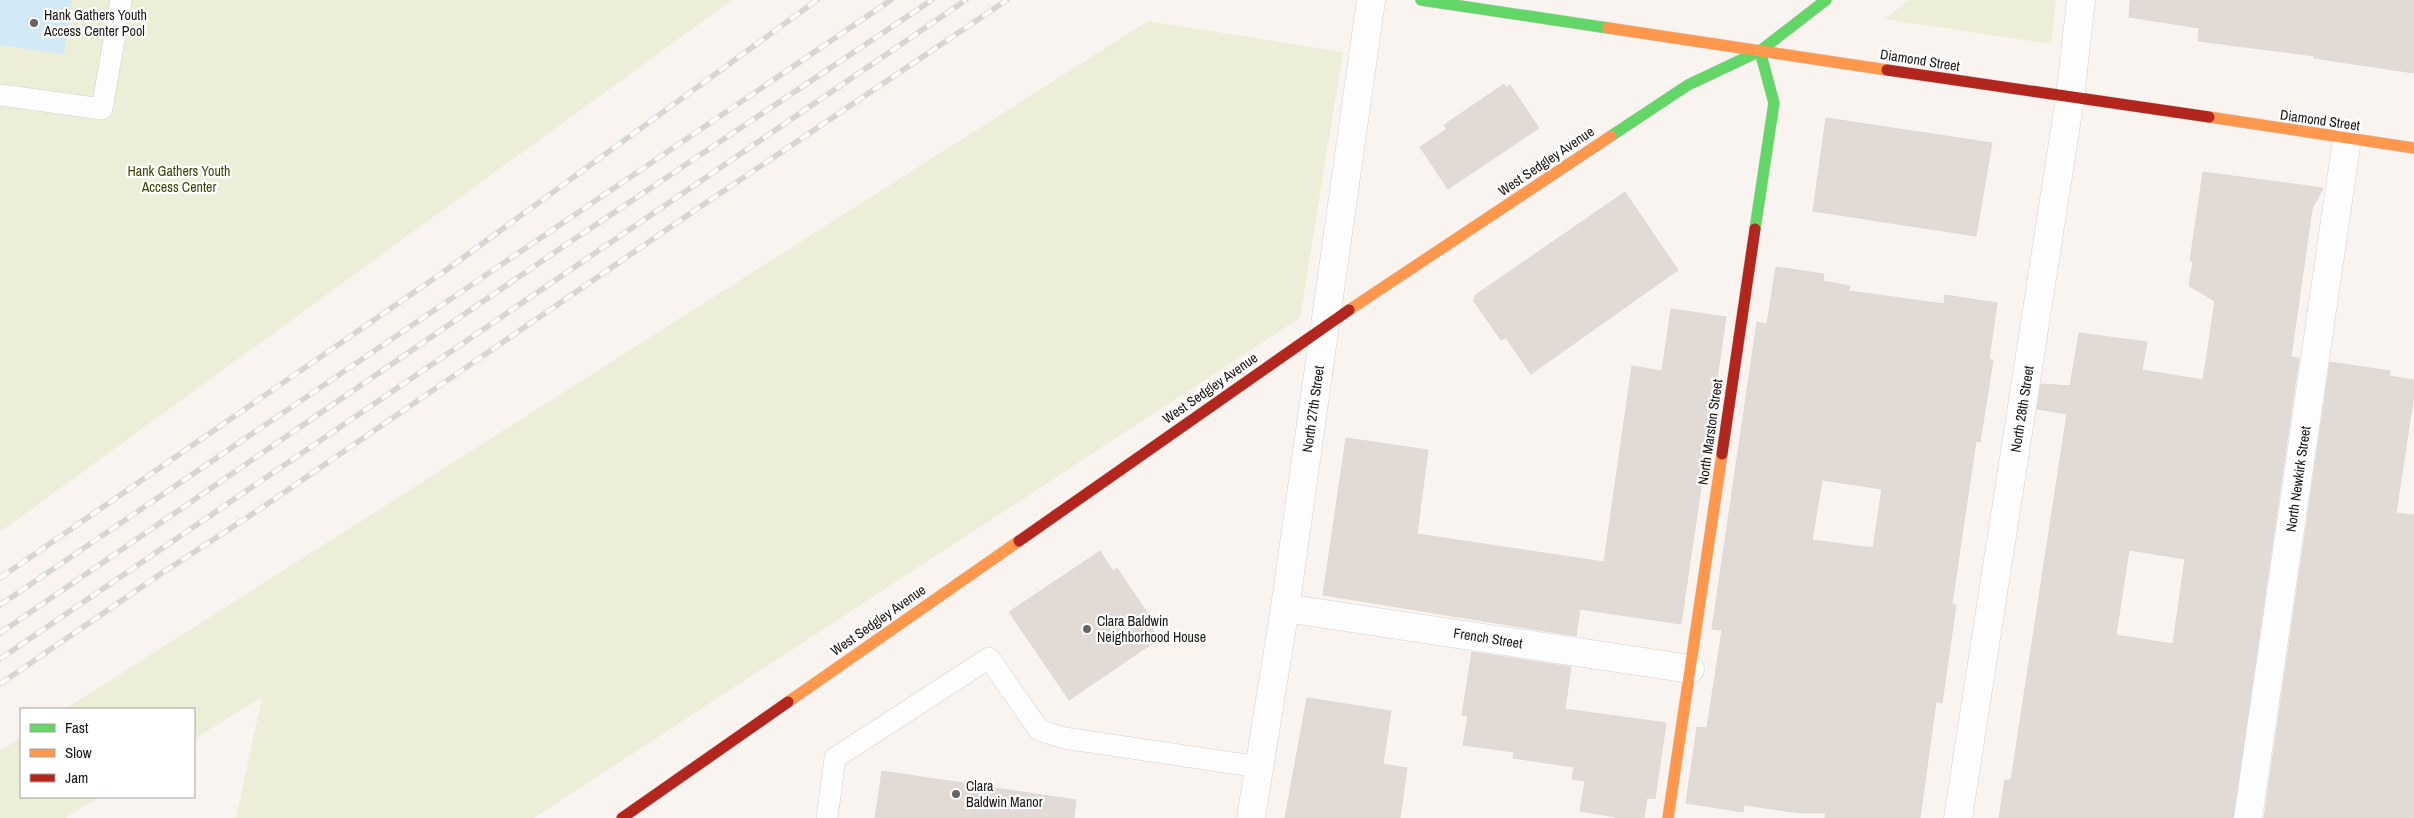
<svg xmlns="http://www.w3.org/2000/svg" width="2414" height="818" font-family="'Archivo Narrow',sans-serif">
	<style>
		.green { fill: #edeed7 }
		.water { fill: #d2e9f6 }
		.building { fill: #e2dad4; stroke: #dedad7; fill-rule: evenodd }
		.lines { fill: none; stroke-linecap: round; stroke-linejoin: round }
		.lane-casing { stroke: #d5d0ce; stroke-width: 22 }
		.street-casing { stroke: #d5d0ce; stroke-width: 29 }
		.fast-casing { stroke: #d5d0ce; stroke-width: 12 }
		.slow-casing { stroke: #d5d0ce; stroke-width: 12 }
		.jam-casing { stroke: #d5d0ce; stroke-width: 12 }
		.lane { stroke: #fefdfd; stroke-width: 21 }
		.street { stroke: #fefdfd; stroke-width: 28 }
		.fast { stroke: #63d668; stroke-width: 11 }
		.slow { stroke: #ff974d; stroke-width: 11 }
		.jam { stroke: #b3261e; stroke-width: 11 }
		.rail-casing { stroke: #d7d5d5; stroke-width: 5.5 }
		.rail { stroke: #fff; stroke-width: 4; stroke-dasharray: 11; stroke-linecap: butt }
		.poi-dot { fill: #686461; stroke: #fff; stroke-width: 2 }
		.labels { text-anchor: middle; stroke-width: 4.5; stroke-linejoin: round; paint-order: stroke }
		.poi-label { font-size: 14px; fill: #1a1614; stroke: #fff; text-anchor: start }
		.street-label { font-size: 14px; fill: #1a1614; stroke: #fff }
		.park-label { font-size: 14px; fill: #3c4300; stroke: #fff }
	</style>
	<rect width="100%" height="100%" fill="#faf4f1"/>
	<g class="green">
		<polygon points="0,0 732,0 0,532"/>
		<polygon points="1909,0 2056,0 2051,44 1884,19"/>
		<polygon points="1148,21 1343,52 1300,318 534,818 236,818 262,697 194,739 194,709 65,709"/>
		<polygon points="21,737 21,797 100,797 65,818 0,818 0,751"/>
	</g>
	<polygon class="water" points="0,0 72,0 64,54 0,45"/>
	<g class="building">
		<polygon points="2130,0 2414,0 2414,73 2314,58 2315,56 2198,41 2199,28 2129,17"/>
		<polygon points="1504,84 1506,88 1510,85 1539,128 1448,189 1420,147 1447,129 1444,125"/>
		<polygon points="1826,118 1992,143 1976,236 1813,211"/>
		<path d="M2203 172 2323 188 2312 209 2291 357 2299 358 2233 818H1999L2005 780H2011L2067 414 2037 409 2041 384 2070 386 2079 333 2147 342 2142 370 2203 380 2215 301 2189 286 2193 261H2190ZM2129 550 2185 559 2173 644 2116 635Z"/>
		<polygon points="1625,192 1678,270 1531,374 1506,338 1501,340 1473,300 1475,299 1474,296"/>
		<path d="M1776 267 1824 274 1823 281 1850 286 1849 291 1944 304 1945 295 1997 303 1989 359 1993 360 1980 442 1976 441 1952 604 1956 605 1942 703 1936 702 1920 818H1825L1826 813H1800L1744 805 1743 812 1686 803 1697 727 1707 728 1722 630 1712 629 1757 322 1767 324ZM1822 480 1882 489 1873 548 1812 540Z"/>
		<polygon points="1671,309 1726,317 1681,624 1580,609 1576,636 1323,595 1346,438 1428,450 1417,534 1604,562 1632,366 1662,371"/>
		<polygon points="2330,362 2390,371 2389,376 2414,380 2414,394 2396,513 2414,515 2414,818 2264,818"/>
		<polygon points="1100,551 1113,571 1117,568 1150,617 1146,619 1159,639 1069,700 1009,612"/>
		<polygon points="1472,652 1571,667 1565,709 1666,723 1655,799 1647,798 1644,818 1621,818 1580,811 1585,781 1572,779 1574,767 1513,758 1514,752 1463,745 1468,716 1462,715"/>
		<polygon points="1307,698 1391,711 1383,764 1407,768 1400,818 1285,818"/>
		<polygon points="882,771 1076,800 1074,818 875,818"/>
	</g>
	<g class="lines">
		<defs>
			<g id="lane">
				<polyline points="0,95 102,109 121,0"/>
				<polyline points="827,818 835,758 989,658 1039,730 1064,738 1259,767"/>
			</g>
			<g id="street">
				<polyline points="1285,608 1690,669"/>
				<polyline points="1251,818 1285,608 1371,0"/>
				<polyline points="1958,818 2070,98 2081,0"/>
				<polyline points="2248,818 2347,139"/>
			</g>
			<g id="fast">
				<polyline points="1421,0 1608,28"/>
				<polyline points="1611,136 1688,85 1760,51 1826,0"/>
				<polyline points="1755,229 1774,103 1760,51"/>
			</g>
			<g id="slow">
				<polyline points="1608,28 1887,70"/>
				<polyline points="2209,117 2414,148"/>
				<polyline points="1349,310 1611,136"/>
				<polyline points="788,702 1019,541"/>
				<polyline points="1668,818 1722,454"/>
			</g>
			<g id="jam">
				<polyline points="1887,70 2209,117"/>
				<polyline points="1722,454 1755,229"/>
				<polyline points="1019,541 1349,310"/>
				<polyline points="622,818 788,702"/>
			</g>
		</defs>
		<use href="#lane" class="lane-casing"/>
		<use href="#street" class="street-casing"/>
		<use href="#fast" class="fast-casing"/>
		<use href="#slow" class="slow-casing"/>
		<use href="#jam" class="jam-casing"/>
		<use href="#lane" class="lane"/>
		<use href="#street" class="street"/>
		<use href="#fast" class="fast"/>
		<use href="#slow" class="slow"/>
		<use href="#jam" class="jam"/>
		<defs>
			<g id="rail">
				<polyline points="0,578 442,273 817,0"/>
				<polyline points="0,605 891,0"/>
				<polyline points="0,633 558,250 932,0"/>
				<polyline points="0,659 966,0"/>
				<polyline points="0,684 159,575 260,509 688,215 1007,0"/>
			</g>
		</defs>
		<use href="#rail" class="rail-casing"/>
		<use href="#rail" class="rail"/>
	</g>
	<g class="poi-dot">
		<circle cx="34" cy="23" r="5"/>
		<circle cx="1087" cy="629" r="5"/>
		<circle cx="956" cy="794" r="5"/>
	</g>
	<g class="labels">
		<g class="poi-label">
			<text x="44" y="20">Hank Gathers Youth<tspan x="44" dy="16">Access Center Pool</tspan></text>
			<text x="1097" y="626">Clara Baldwin<tspan x="1097" dy="16">Neighborhood House</tspan></text>
			<text x="966" y="791">Clara<tspan x="966" dy="16">Baldwin Manor</tspan></text>
		</g>
		<g class="street-label">
			<text transform="translate(1920 60) rotate(9)" y="5">Diamond Street</text>
			<text transform="translate(2320 120) rotate(8)" y="5">Diamond Street</text>
			<text transform="translate(1546 161) rotate(-34)" y="5">West Sedgley Avenue</text>
			<text transform="translate(1210 388) rotate(-35)" y="5">West Sedgley Avenue</text>
			<text transform="translate(1313 409) rotate(-82)" y="5">North 27th Street</text>
			<text transform="translate(2022 409) rotate(-81)" y="5">North 28th Street</text>
			<text transform="translate(1710 432) rotate(-82)" y="5">North Marston Street</text>
			<text transform="translate(2298 479) rotate(-82)" y="5">North Newkirk Street</text>
			<text transform="translate(878 620) rotate(-35)" y="5">West Sedgley Avenue</text>
			<text transform="translate(1488 638) rotate(9)" y="5">French Street</text>
		</g>
		<g class="park-label">
			<text x="179" y="176">Hank Gathers Youth<tspan x="179" dy="16">Access Center</tspan></text>
		</g>
	</g>
	<rect x="20" y="708" width="175" height="90" fill="#ffffff" stroke="#a3a2a1"/>
	<rect x="30" y="724" width="25" height="8" fill="#63d668" stroke="#a3a2a1"/>
	<text x="65" y="733" font-size="15" fill="#1a1614">Fast</text>
	<rect x="30" y="749" width="25" height="8" fill="#ff974d" stroke="#a3a2a1"/>
	<text x="65" y="758" font-size="15" fill="#1a1614">Slow</text>
	<rect x="30" y="774" width="25" height="8" fill="#b3261e" stroke="#a3a2a1"/>
	<text x="65" y="783" font-size="15" fill="#1a1614">Jam</text>
</svg>
